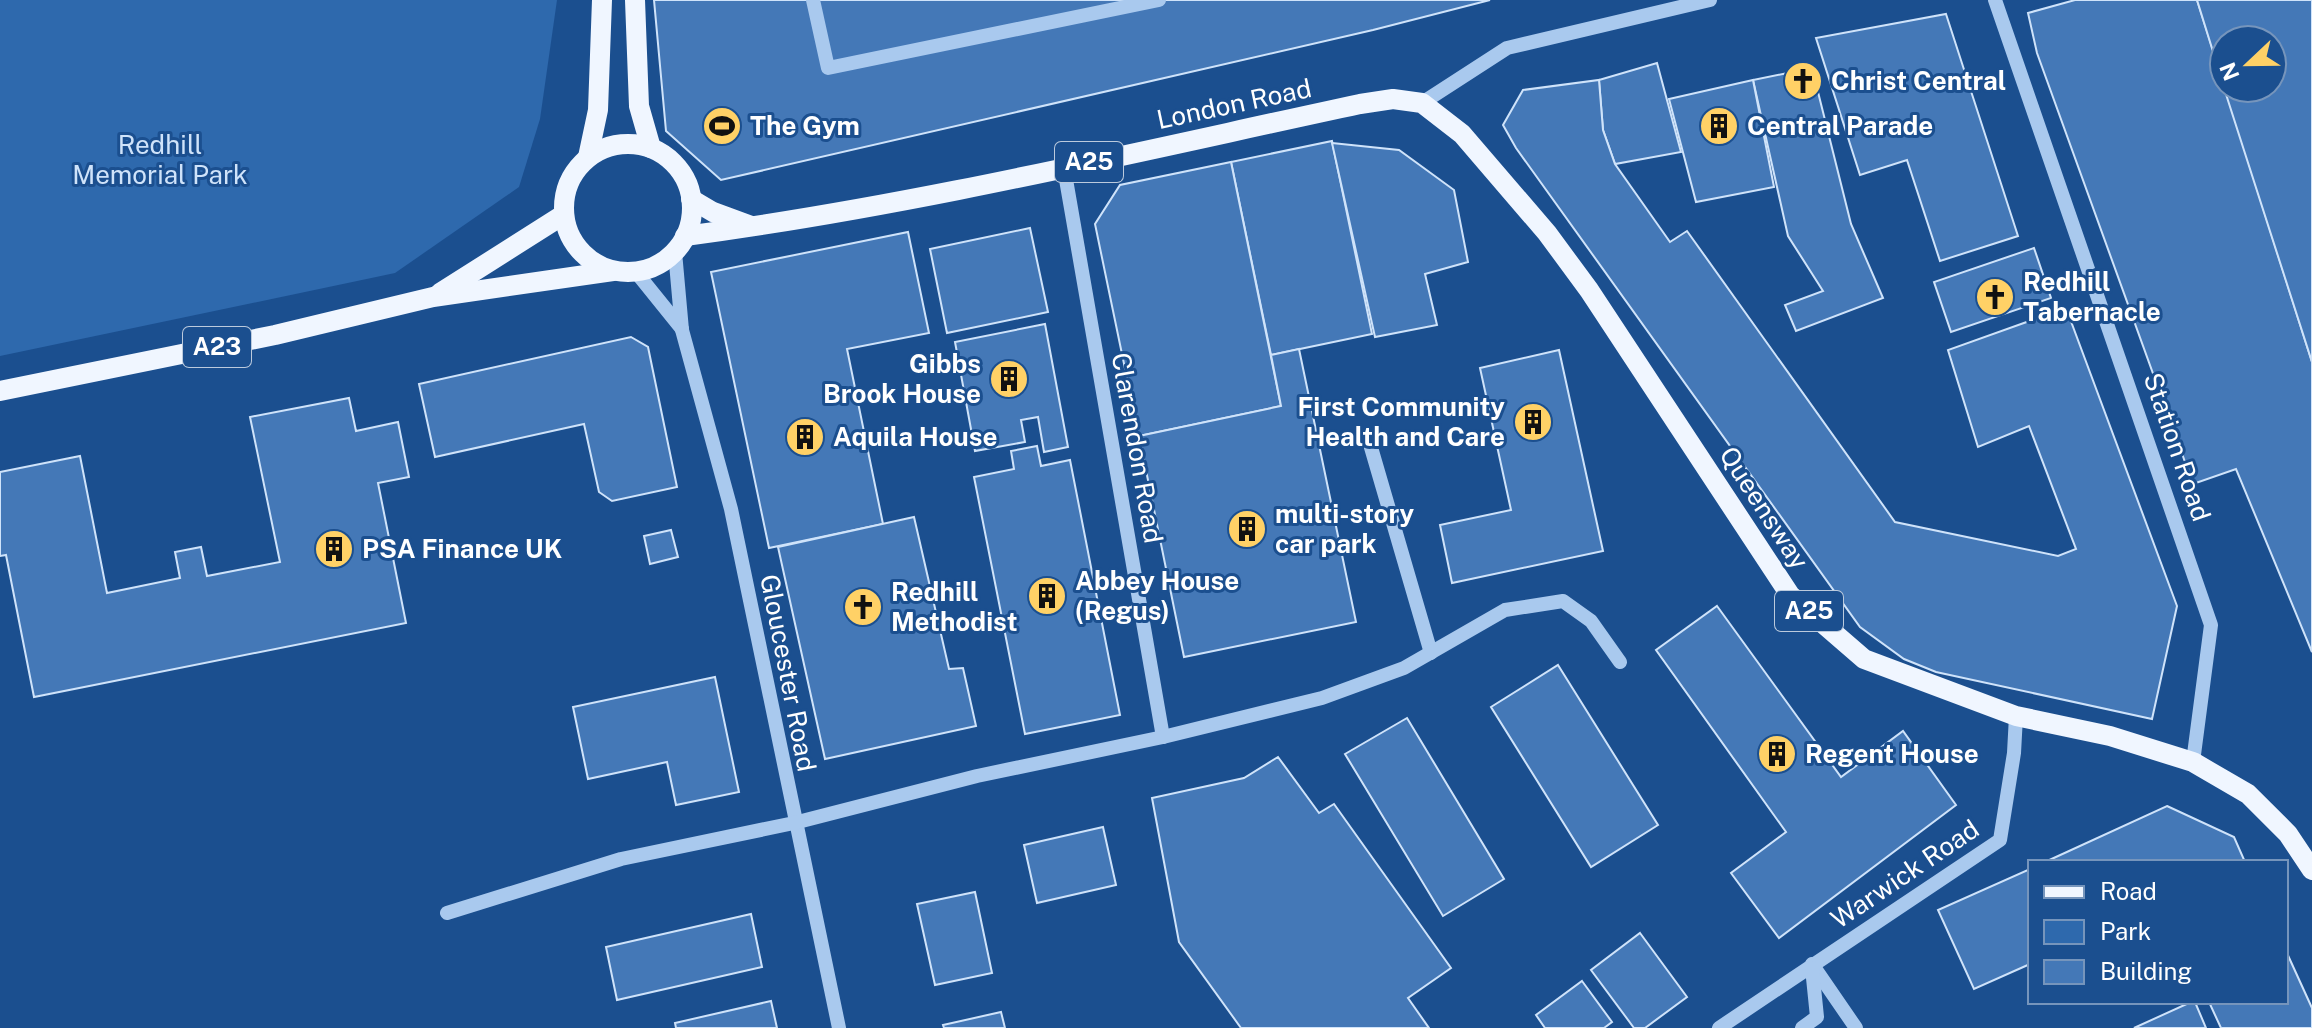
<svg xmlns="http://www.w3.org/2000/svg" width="2312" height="1028" font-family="'Public Sans',sans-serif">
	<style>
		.green { fill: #2e69ad }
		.building { fill: #4478b7; stroke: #cfe3fa; stroke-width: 2 }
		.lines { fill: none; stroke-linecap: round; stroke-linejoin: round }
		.minor { stroke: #a9c9ee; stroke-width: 14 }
		.major { stroke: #f0f6ff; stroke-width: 20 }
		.labels { text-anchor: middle; stroke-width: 6; stroke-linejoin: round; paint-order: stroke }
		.shield { fill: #1b4f8f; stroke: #bbcadd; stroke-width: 2 }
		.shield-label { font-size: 24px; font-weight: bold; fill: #fff }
		.poi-label { font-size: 26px; font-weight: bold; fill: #fff; stroke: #1b4f8f; text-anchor: start }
		.street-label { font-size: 26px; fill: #fff; stroke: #1b4f8f }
		.park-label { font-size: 26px; fill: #cfe3fa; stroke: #1b4f8f }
	</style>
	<rect width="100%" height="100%" fill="#1b4f8f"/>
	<polygon class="green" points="0,0 557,0 540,119 519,187 395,273 0,356"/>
	<g class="building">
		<polygon points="654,0 1490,0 1373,30 721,180 666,131"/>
		<polygon points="2075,0 2197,0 2312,362 2312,652 2236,469 2193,484 2037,53 2028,13"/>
		<polygon points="2197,0 2312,0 2312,362 2224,88 2272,88 2272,40 2224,40 2224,87"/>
		<polygon points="1946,14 2018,236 1940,261 1907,160 1860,175 1816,38"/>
		<polygon points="1657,63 1681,152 1615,164 1603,130 1599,80"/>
		<polygon points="1812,68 1851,224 1883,298 1796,331 1785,305 1823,291 1788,236 1753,80"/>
		<polygon points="1599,80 1603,130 1615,164 1670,242 1687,231 1895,522 2058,556 2076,549 2029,426 1978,447 1948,350 2066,308 2177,606 2152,719 1936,672 1904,659 1860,627 1516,148 1503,125 1523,90"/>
		<polygon points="1753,80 1774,187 1696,202 1669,99"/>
		<polygon points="1332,141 1372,334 1271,355 1231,162"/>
		<polygon points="1332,143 1399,150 1454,190 1468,262 1425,274 1437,325 1375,337"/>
		<polygon points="1231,162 1281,406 1139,436 1095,224 1120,185"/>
		<polygon points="1030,228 1048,312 947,333 930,249"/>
		<polygon points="908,232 929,333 847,349 883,524 769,548 711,272"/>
		<polygon points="2034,248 2051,298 1951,332 1934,282"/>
		<polygon points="1045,324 1068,447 1044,452 1038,417 1021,420 1025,442 975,451 955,342"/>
		<polygon points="631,337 648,347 677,487 612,501 599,492 584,424 435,457 419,384"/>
		<polygon points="1299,349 1356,622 1184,657 1139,436 1281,406 1271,355"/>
		<polygon points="1559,350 1603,551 1452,583 1440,525 1511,510 1480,368"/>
		<polygon points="349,398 356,431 398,422 409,477 378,483 406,623 34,697 6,555 0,556 0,472 80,456 107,593 180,578 175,552 201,547 207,576 280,562 250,417"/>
		<polygon points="1037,446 1041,466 1070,460 1120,715 1025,734 974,477 1014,469 1011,451"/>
		<polygon points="914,517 949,669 963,668 976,726 825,759 778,547"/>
		<polygon points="671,530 678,557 650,564 644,536"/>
		<polygon points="1717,606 1841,777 1903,731 1956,805 1779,938 1731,873 1786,832 1656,650"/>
		<polygon points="1558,665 1658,825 1591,867 1491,707"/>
		<polygon points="715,677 739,792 676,805 667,762 588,779 573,707"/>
		<polygon points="1407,718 1504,879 1443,916 1345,754"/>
		<polygon points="1278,757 1319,813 1334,804 1451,968 1408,998 1429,1028 1241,1028 1179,942 1152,798 1244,778"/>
		<polygon points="2167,806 2234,837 2245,862 2045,862"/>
		<polygon points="1103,827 1116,885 1037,903 1024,845"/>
		<polygon points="2030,869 2030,964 1974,989 1938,910"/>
		<polygon points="975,892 992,973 935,985 917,904"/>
		<polygon points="751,914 762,967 617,1000 606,947"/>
		<polygon points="1640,933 1687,997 1645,1028 1634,1028 1591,970"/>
		<polygon points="2286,951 2312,1008 2312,1028 2221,1028 2209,1002 2286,1002"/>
		<polygon points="1582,981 1612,1022 1604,1028 1545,1028 1536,1015"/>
		<polygon points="771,1001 777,1028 676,1028 675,1023"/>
		<polygon points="2191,1002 2195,1002 2206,1028 2134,1028"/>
		<polygon points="1001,1012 1005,1028 944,1028 943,1025"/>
	</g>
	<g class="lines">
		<g class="minor">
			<polyline points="813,0 828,68 1159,0"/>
			<polyline points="1995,0 2211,625 2193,762"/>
			<polyline points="1422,103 1507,48 1710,0"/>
			<polyline points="1064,168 1163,737"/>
			<polyline points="675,252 682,330 731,509 839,1028"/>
			<polyline points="636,272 682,329"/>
			<polyline points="1370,444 1431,653"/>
			<polyline points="447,913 621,859 794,823 977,776 1163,737 1322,698 1404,668 1505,610 1563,601 1591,621 1620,662"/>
			<polyline points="1812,964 1856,1028"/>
			<polyline points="1719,1028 2000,840 2014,753 2016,716"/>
			<polyline points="1802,1028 1817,1017 1812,968"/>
		</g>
		<g class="major">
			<polyline points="635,0 639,106 651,148"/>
			<circle cx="628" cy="208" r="64"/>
			<polyline points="588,157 598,110 602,0"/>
			<polyline points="691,199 713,212 751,226"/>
			<path d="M685 236C912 206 1136 152 1360 104L1393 99 1422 103 1462 134 1547 233 1589 290 1790 595 1864 659 2016 716 2110 736 2193 762 2248 794 2288 834 2312 870"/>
			<polyline points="440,293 563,215"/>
			<polyline points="0,391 275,335 433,297 613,271"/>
		</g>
	</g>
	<defs>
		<symbol id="church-disc" viewBox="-11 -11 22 22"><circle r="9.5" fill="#ffd166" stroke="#1b4f8f"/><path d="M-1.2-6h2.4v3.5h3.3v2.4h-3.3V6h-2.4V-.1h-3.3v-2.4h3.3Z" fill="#111"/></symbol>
		<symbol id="stadium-disc" viewBox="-11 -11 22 22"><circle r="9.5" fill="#ffd166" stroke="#1b4f8f"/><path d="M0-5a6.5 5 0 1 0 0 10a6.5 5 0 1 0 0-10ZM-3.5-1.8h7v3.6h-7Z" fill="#111"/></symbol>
		<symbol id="building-disc" viewBox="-11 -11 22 22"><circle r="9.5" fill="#ffd166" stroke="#1b4f8f"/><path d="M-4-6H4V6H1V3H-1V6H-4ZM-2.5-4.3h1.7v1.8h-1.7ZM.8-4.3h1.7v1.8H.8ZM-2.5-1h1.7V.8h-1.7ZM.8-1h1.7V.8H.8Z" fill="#111"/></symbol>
	</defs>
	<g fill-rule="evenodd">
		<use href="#church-disc" x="1781" y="59" width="44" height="44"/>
		<use href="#stadium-disc" x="700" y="104" width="44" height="44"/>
		<use href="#building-disc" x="1697" y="104" width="44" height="44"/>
		<use href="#church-disc" x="1973" y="275" width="44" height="44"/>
		<use href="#building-disc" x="987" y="357" width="44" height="44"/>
		<use href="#building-disc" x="1511" y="400" width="44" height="44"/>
		<use href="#building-disc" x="783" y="415" width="44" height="44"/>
		<use href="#building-disc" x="1225" y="507" width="44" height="44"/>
		<use href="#building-disc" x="312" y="527" width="44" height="44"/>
		<use href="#building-disc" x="1025" y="574" width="44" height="44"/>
		<use href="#church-disc" x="841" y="585" width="44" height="44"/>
		<use href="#building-disc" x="1755" y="732" width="44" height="44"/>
	</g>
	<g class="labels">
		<g class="shield">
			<rect x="1055" y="142" width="68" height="40" rx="6"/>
			<rect x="183" y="327" width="68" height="40" rx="6"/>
			<rect x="1775" y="591" width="68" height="40" rx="6"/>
		</g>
		<g class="shield-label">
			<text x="1089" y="170">A25</text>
			<text x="217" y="355">A23</text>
			<text x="1809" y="619">A25</text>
		</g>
		<g class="poi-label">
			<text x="1831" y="90">Christ Central</text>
			<text x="750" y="135">The Gym</text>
			<text x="1747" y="135">Central Parade</text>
			<text x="2023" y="291">Redhill<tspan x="2023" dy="30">Tabernacle</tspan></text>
			<text x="981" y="373" text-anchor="end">Gibbs<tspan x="981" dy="30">Brook House</tspan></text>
			<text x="1505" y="416" text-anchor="end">First Community<tspan x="1505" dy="30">Health and Care</tspan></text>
			<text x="833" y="446">Aquila House</text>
			<text x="1275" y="523">multi-story<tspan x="1275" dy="30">car park</tspan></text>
			<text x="362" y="558">PSA Finance UK</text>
			<text x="1075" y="590">Abbey House<tspan x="1075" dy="30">(Regus)</tspan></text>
			<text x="891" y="601">Redhill<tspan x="891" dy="30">Methodist</tspan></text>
			<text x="1805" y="763">Regent House</text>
		</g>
		<g class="street-label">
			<text transform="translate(1234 104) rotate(-12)" y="9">London Road</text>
			<text transform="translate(2177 447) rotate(71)" y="9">Station Road</text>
			<text transform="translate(1137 448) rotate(80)" y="9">Clarendon Road</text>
			<text transform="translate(1764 508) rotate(57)" y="9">Queensway</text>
			<text transform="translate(788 673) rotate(79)" y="9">Gloucester Road</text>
			<text transform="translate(1905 874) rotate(-34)" y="9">Warwick Road</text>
		</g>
		<g class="park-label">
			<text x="160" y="154">Redhill<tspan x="160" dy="30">Memorial Park</tspan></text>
		</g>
	</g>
	<rect x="2028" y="860" width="260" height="144" fill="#1b4f8f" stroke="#7695bc" stroke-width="2"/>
	<rect x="2044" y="886" width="40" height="12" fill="#f0f6ff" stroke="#7695bc" stroke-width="2"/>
	<text x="2100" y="900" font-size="24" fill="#ffffff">Road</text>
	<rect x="2044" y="920" width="40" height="24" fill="#2e69ad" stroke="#7695bc" stroke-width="2"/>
	<text x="2100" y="940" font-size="24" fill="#ffffff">Park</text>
	<rect x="2044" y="960" width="40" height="24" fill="#4478b7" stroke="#7695bc" stroke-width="2"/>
	<text x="2100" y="980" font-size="24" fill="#ffffff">Building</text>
	<g transform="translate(2248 64) rotate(248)"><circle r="38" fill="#1b4f8f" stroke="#7695bc" stroke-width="2"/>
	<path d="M0-6L14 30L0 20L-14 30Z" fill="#ffd166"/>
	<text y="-12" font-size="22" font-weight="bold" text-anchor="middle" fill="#ffffff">N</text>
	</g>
</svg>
